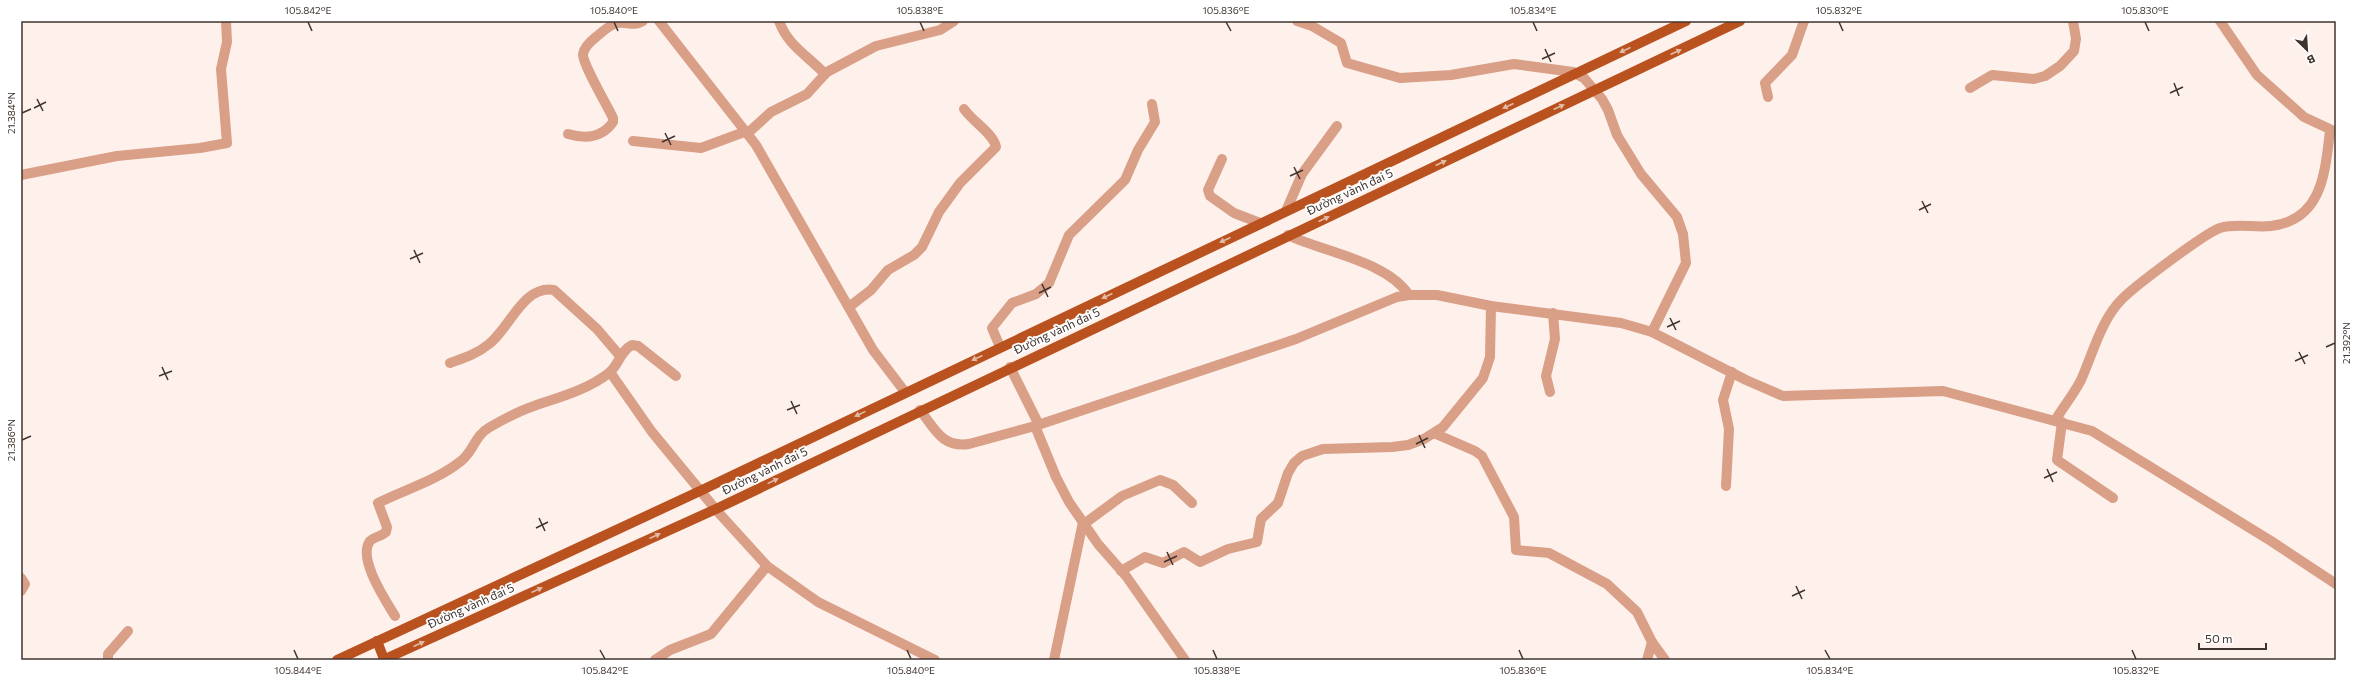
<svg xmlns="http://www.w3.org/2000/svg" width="2357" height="681" font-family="Commissioner,sans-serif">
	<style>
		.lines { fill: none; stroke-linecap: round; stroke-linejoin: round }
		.minor { stroke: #da9f87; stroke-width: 10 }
		.major { stroke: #b9521f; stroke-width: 10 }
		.oneway { fill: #e3baa5 }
		.ticks { fill: none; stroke: #40342f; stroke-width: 1.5 }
		.labels { text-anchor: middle; stroke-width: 3.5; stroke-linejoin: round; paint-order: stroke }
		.street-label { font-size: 12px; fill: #40342f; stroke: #fff }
		.neatline { fill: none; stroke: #40342f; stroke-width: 1.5 }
		.ticks-label { font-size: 10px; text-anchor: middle; fill: #40342f }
	</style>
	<rect width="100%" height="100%" fill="#fef1ec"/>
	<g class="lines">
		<g class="minor">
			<polyline points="659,21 756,145 873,350 905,392"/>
			<path d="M779 21C788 46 807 55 825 74"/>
			<polyline points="1297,21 1312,26 1341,43 1347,63 1400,78 1451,75 1514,64 1573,72 1584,78 1602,99 1608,110 1617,135 1641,174 1677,217 1683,234 1686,263 1652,332"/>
			<polyline points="2220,21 2257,75 2304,117 2336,132"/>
			<polyline points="1970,88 1992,75 2034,79 2045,76 2060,66 2074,51 2076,39 2073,21"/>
			<polyline points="1768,97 1765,83 1792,55 1804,21"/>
			<polyline points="748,133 771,112 807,94 827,72 876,46 940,30 954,21"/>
			<path d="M568 134C585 139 602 138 613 122V118C608 107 582 63 583 54 584 48 591 41 596 37 602 32 609 25 617 23 627 21 633 27 643 21"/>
			<polyline points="633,141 701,148 747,131"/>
			<polyline points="1222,159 1208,190 1210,196 1234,213 1260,223"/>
			<polyline points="21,175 117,156 200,148 227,143 221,69 227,42 226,21"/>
			<polyline points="1286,211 1302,174 1337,126"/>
			<path d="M1288 235C1323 252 1387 261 1409 295"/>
			<path d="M849 307 871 290 888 270 914 255 922 247 939 212 960 183 996 147C994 134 973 122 964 109"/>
			<polyline points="1000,347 992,328 1012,303 1036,294 1049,283 1069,235 1125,180 1138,150 1155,122 1152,104"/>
			<path d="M450 363C464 358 477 354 489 344 510 328 523 285 554 290L597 329 620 356"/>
			<polyline points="1010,367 1039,425"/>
			<polyline points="610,372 652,432 717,511 767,566 818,602 935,660"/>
			<polyline points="1550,392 1546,376 1555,339 1553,313"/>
			<path d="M920 410C935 429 942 448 969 444L1035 426 1296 339 1397 297 1409 295H1437L1491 306 1621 323 1652 332 1746 380 1783 396 1943 391 2092 431 2271 541 2336 584"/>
			<path d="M2055 421C2063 407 2074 394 2081 380 2093 353 2101 320 2122 299 2135 286 2205 233 2220 228 2237 223 2255 228 2271 226 2323 220 2325 171 2330 131"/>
			<polyline points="2062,422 2057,460 2113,498"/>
			<polyline points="1035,426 1056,477 1069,502 1098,544 1126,576 1185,660"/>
			<polyline points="1436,434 1475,451 1482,456 1514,517 1516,550 1549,553 1607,584 1637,612 1652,642 1665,660"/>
			<polyline points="1726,486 1729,429 1723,400 1732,372"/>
			<polyline points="1084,524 1122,496 1160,480 1173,485 1192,503"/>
			<polyline points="1121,571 1145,557 1163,563 1184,552 1200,562 1228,549 1257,542 1261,519 1278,503 1288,473 1294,463 1302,456 1323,449 1392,447 1408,445 1424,439 1443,427 1483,378 1490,357 1491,306"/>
			<polyline points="21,578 25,584 21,591"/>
			<path d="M395 616C386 601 357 558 370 541 374 537 382 536 386 532L387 527 378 503C406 489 436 481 461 461 474 451 474 436 490 427 504 419 519 411 534 406 560 397 587 390 609 373 619 365 620 351 632 345L638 346 676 376"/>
			<polyline points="108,660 108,654 128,631"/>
			<polyline points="655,660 670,650 711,634 767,566"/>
			<polyline points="1054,660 1083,522"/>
			<polyline points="1647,660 1652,642"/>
		</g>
		<g class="major">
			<polyline points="377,641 384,659"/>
			<polyline points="337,660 700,491 1686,21"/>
			<polyline points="383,660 716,509 1740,21"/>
		</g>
	</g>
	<defs><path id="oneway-solid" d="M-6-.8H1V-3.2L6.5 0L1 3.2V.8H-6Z"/></defs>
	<g class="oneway">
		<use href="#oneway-solid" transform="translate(1625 50) rotate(155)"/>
		<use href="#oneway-solid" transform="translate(1676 52) rotate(-25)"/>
		<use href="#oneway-solid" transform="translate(1508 106) rotate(155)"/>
		<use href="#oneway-solid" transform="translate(1559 107) rotate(-25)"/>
		<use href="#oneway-solid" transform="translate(1441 163) rotate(-25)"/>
		<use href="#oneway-solid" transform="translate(1324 219) rotate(-25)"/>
		<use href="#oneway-solid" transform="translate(1225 240) rotate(155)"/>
		<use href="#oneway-solid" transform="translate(1107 296) rotate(155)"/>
		<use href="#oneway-solid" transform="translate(977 358) rotate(155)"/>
		<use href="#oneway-solid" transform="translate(860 414) rotate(154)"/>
		<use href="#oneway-solid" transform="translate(773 481) rotate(-26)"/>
		<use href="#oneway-solid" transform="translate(655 536) rotate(-24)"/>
		<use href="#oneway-solid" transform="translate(537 590) rotate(-24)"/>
		<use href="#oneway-solid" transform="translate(419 644) rotate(-24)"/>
	</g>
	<path class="ticks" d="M308 22 312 31M614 22 618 31M920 22 924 31M1226 22 1231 31M1533 22 1537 31M1839 22 1843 31M2145 22 2149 31M1545 49 1551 62M1542 59 1555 53M2174 83 2179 96M2170 93 2183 87M37 99 43 111M34 108 46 102M22 113 31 109M665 133 671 145M662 142 675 136M1294 167 1300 179M1290 176 1303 170M1922 201 1928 213M1919 210 1931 204M414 250 420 263M410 259 423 253M1042 284 1048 297M1039 293 1051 287M1670 318 1676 330M1667 327 1680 321M2326 347 2335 343M2299 352 2305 364M2295 361 2308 355M162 367 168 380M159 376 172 371M791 401 797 414M787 410 800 405M1419 435 1425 448M22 440 31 436M1416 444 1428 438M2047 469 2053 482M2044 478 2057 472M539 518 545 531M536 528 548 522M1167 552 1173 565M1164 562 1177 556M1796 586 1802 599M1792 596 1805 590M294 650 298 659M600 650 605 659M907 650 911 659M1213 650 1217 659M1519 650 1523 659M1825 650 1830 659M2132 650 2136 659"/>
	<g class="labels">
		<g class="street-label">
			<text transform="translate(1350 192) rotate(-25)" y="4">Đường vành đai 5</text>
			<text transform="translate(1057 331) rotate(-25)" y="4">Đường vành đai 5</text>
			<text transform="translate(765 471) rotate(-26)" y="4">Đường vành đai 5</text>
			<text transform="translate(471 606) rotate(-24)" y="4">Đường vành đai 5</text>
		</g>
	</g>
	<rect width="2357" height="681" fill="none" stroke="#ffffff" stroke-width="44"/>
	<g transform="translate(2307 50) rotate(155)" stroke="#ffffff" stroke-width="3" paint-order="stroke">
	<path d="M0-3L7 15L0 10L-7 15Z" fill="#40342f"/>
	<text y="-6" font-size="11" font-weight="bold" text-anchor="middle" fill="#40342f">B</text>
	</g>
	<path d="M2199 643v6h67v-6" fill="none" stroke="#40342f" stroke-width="2"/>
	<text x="2205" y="643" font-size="12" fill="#40342f" stroke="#ffffff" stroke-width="3" paint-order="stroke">50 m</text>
	<rect x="22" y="22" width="2313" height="637" class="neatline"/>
	<g class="ticks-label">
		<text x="308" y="14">105.842°E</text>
		<text x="614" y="14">105.840°E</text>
		<text x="920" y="14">105.838°E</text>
		<text x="1226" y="14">105.836°E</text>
		<text x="1533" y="14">105.834°E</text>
		<text x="1839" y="14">105.832°E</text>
		<text x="2145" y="14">105.830°E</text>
		<text transform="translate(11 113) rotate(-90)" y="4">21.384°N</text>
		<text transform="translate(2346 343) rotate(-90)" y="4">21.392°N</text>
		<text transform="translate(11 440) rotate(-90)" y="4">21.386°N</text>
		<text x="298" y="674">105.844°E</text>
		<text x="605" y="674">105.842°E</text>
		<text x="911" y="674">105.840°E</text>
		<text x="1217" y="674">105.838°E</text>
		<text x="1523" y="674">105.836°E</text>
		<text x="1830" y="674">105.834°E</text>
		<text x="2136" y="674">105.832°E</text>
	</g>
</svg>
